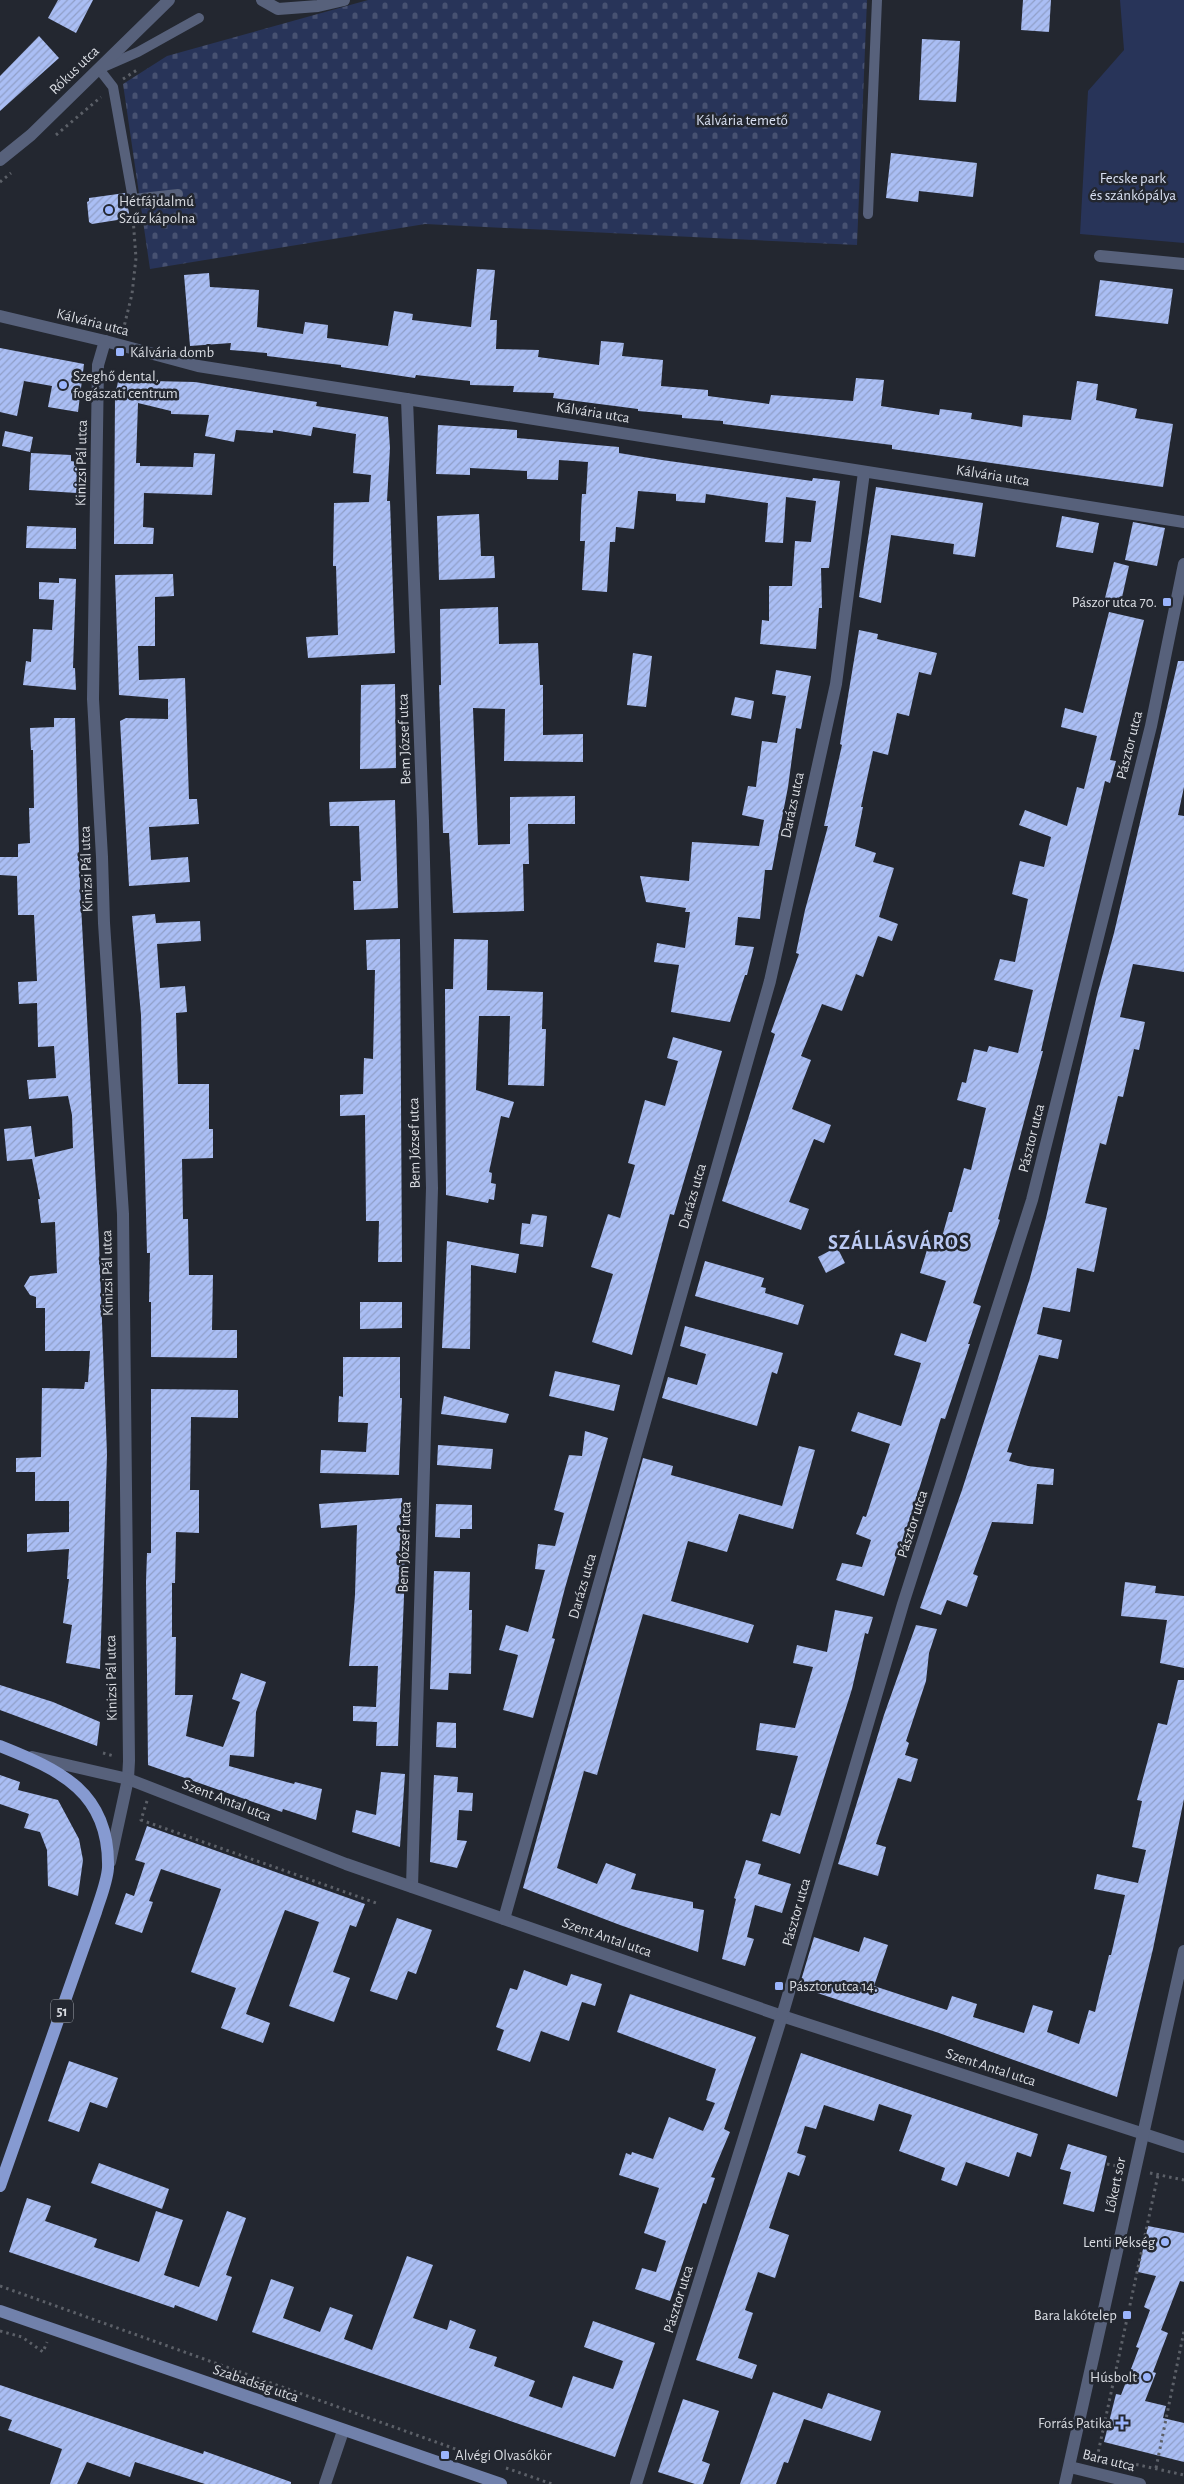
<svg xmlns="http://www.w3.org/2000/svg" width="1184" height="2484" font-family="'Alegreya Sans',sans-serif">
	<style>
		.cemetery { fill: url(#cemetery-stones) }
		.park { fill: #283459 }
		.building { fill: url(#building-hatch) }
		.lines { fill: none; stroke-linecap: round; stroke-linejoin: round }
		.path { stroke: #5c6068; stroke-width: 3; stroke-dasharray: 2.5 4; stroke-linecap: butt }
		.service { stroke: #57617b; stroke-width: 10 }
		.minor { stroke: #57617b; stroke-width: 12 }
		.secondary { stroke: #7181ab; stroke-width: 12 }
		.primary { stroke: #869ad1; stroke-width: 12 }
		.poi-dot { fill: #9bb5fd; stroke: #232730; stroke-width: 2 }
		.labels { text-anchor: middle; stroke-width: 5; stroke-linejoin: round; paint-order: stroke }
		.shield { fill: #232730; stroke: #a2a6ad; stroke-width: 1 }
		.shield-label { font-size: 14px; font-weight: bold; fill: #d9dce2 }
		.street-label { font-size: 15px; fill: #d9dce2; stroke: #232730 }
		.park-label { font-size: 15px; fill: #d9e0f2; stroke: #232730 }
		.poi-label { font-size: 15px; fill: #d9dce2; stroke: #232730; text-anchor: start }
		.district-label { font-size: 20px; font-weight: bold; letter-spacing: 1px; fill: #bac9f3; stroke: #232730 }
	</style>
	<defs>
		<pattern id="cemetery-stones" width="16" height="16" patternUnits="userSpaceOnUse" patternTransform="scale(1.25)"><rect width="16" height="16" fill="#283459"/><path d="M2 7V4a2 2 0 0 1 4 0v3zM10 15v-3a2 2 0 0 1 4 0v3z" fill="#475171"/></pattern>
		<pattern id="building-hatch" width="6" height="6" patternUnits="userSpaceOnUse" patternTransform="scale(1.25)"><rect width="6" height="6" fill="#aabef4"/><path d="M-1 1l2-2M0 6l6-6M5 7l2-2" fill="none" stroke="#909fc8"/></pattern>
	</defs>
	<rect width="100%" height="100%" fill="#232730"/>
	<polygon class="cemetery" points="368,0 867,0 857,245 425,224 150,269 123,84 167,56"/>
	<polygon class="park" points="1120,0 1184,0 1184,243 1080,234 1088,91 1124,50"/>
	<g class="building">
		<polygon points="58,0 93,0 76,33 48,18"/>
		<polygon points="1023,0 1051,0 1049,32 1021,30"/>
		<polygon points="39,36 59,58 0,111 0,76"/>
		<polygon points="922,39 960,41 956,102 919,100"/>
		<polygon points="891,153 977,163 973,197 919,191 918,202 886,198"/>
		<polygon points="125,193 130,218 92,224 89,222 87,202 89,201 89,198"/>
		<polygon points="477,269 495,270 490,320 497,320 496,349 539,350 538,357 599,365 601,341 624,343 622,356 663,360 661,386 708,390 708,396 769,404 771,395 853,401 856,378 884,380 881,406 939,415 940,409 972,413 971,419 1022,427 1023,415 1071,420 1077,381 1098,384 1096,400 1137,409 1135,418 1173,424 1163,487 892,449 892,445 723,424 723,421 682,418 682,415 638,411 638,409 553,398 554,393 513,392 514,386 470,385 470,381 416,375 415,378 341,367 341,365 267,356 267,353 230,350 231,343 190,346 184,275 209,273 210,287 259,290 257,327 303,334 305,322 328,325 327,338 388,346 394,311 413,314 412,320 471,327"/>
		<polygon points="1100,280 1173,289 1168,324 1095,316"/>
		<polygon points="0,348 84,364 78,412 48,407 52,386 24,381 17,416 0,412"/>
		<polygon points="120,373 136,377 136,373 153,377 152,381 195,382 317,402 316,406 388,417 390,448 387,501 390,501 395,653 308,658 306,637 338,635 336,566 333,566 334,503 369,502 371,475 353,473 356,434 313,427 311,436 273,430 273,433 236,430 234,442 205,436 209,415 171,414 171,411 138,403 136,463 140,463 140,466 193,467 194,453 215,454 212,495 144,493 143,527 154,528 153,544 114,544 115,395"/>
		<polygon points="438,425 517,430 517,438 619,447 619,453 662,460 812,481 813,478 840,481 829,568 821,568 822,608 819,608 816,649 760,644 762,620 769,621 769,586 792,586 795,541 811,542 816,501 786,497 783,543 765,542 768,503 706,494 705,503 676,501 676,494 638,491 634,529 616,527 615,542 610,542 607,592 582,590 585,541 580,541 581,511 582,494 586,494 588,462 559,460 558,480 527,479 527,471 470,468 470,475 436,474"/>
		<polygon points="5,431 33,437 30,452 2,446"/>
		<polygon points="31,453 71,455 71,461 77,462 77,493 29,490"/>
		<polygon points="876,487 983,503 975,557 953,554 954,544 891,535 881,603 859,597"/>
		<polygon points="479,514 481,556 494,556 495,578 439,580 437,516"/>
		<polygon points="1062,516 1099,523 1093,553 1056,547"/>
		<polygon points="1133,522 1165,528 1157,566 1125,560"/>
		<polygon points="27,526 76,528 76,549 26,548"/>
		<polygon points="1114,562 1129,566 1121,602 1105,598"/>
		<polygon points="173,574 174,596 155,597 155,646 138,646 139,680 185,678 189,799 197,799 199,824 149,827 151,860 188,857 190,882 129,886 120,721 126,718 168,719 168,699 119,695 115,575"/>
		<polygon points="59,578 76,579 73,668 75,668 76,690 23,685 26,661 31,662 33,629 52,630 54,600 39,599 39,582 59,583"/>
		<polygon points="498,607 499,644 538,643 540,685 543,685 543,735 583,734 583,762 504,761 505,709 473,708 478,845 510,844 510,797 575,796 575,824 528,824 529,864 523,864 524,911 453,913 449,833 443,833 439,685 441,685 440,609"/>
		<polygon points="1109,612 1144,620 1110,760 1116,761 1110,783 1105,781 1041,1051 1043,1051 998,1219 1000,1220 973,1303 981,1306 968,1344 970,1344 945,1419 941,1418 908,1525 912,1527 903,1551 899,1549 884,1596 836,1580 842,1563 862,1567 871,1540 856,1534 863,1516 866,1517 890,1444 851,1431 858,1412 901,1426 921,1363 894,1355 901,1333 926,1342 946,1281 920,1273 930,1240 940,1244 949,1212 952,1212 964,1168 971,1170 986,1108 957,1100 962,1082 966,1083 974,1049 987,1052 989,1046 1018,1053 1033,990 994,980 1000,959 1015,962 1028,899 1012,894 1020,861 1044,867 1051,837 1019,825 1025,810 1067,826 1077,787 1084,789 1097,736 1061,727 1065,708 1083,713"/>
		<polygon points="859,630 878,634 877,639 937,653 931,675 919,672 909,716 897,713 888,755 873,751 861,807 863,807 855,846 876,853 873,862 894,868 879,917 898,924 892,941 878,936 863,977 856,974 842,1011 822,1004 801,1056 811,1060 792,1109 831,1125 824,1143 814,1139 789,1202 809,1209 801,1230 722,1201 775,1034 771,1032 799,954 796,953 805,910 828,826 824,826 842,745 840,744"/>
		<polygon points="633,653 652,656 646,707 627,705"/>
		<polygon points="1178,661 1184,661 1184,787 1178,815 1184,816 1184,972 1133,964 1120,1017 1145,1022 1139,1050 1134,1049 1123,1097 1118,1096 1106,1145 1100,1143 1085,1203 1107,1208 1094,1272 1077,1268 1070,1312 1043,1307 1037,1334 1062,1340 1058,1359 1039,1355 1007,1452 1012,1453 1009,1461 1028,1466 1054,1469 1053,1485 1037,1484 1033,1524 992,1522 973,1574 978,1576 967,1607 947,1600 941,1615 920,1608 962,1490 1030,1278 1046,1218 1097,995 1114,933"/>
		<polygon points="776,670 811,676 801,729 796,728 788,787 772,870 765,870 760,919 738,917 735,945 754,947 747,975 745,975 730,1022 671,1012 679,965 654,962 657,943 685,948 690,912 685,912 686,908 646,902 640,876 689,881 692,842 759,846 764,820 742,815 748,786 756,787 762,741 777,743 786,696 772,694"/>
		<polygon points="395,684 396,768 360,769 361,685"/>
		<polygon points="735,697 754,701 751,719 731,715"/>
		<polygon points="54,718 75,718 80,886 99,1243 107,1454 100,1669 66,1663 72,1625 63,1623 69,1579 67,1579 69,1549 27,1552 27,1534 69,1532 69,1501 35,1501 35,1472 16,1472 16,1458 41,1457 42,1388 84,1389 85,1382 88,1382 90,1351 45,1351 45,1308 36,1308 36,1297 30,1295 24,1286 30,1276 57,1273 55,1222 41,1223 38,1199 40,1199 32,1159 7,1161 4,1129 31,1126 35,1157 73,1148 72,1115 68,1096 29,1099 27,1080 56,1078 54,1046 38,1047 37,1003 19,1004 18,982 37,981 34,915 18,915 17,876 0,875 0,857 18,857 18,844 30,843 29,808 34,808 33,750 31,750 30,728 54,727"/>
		<polygon points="395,800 398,908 354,910 353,881 361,881 359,826 330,826 329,802"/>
		<polygon points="155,914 156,923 200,921 201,941 157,944 160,988 185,986 187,1012 176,1013 178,1084 209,1084 209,1129 213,1129 213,1158 182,1159 183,1219 188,1219 189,1275 213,1275 212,1330 237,1330 237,1358 151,1357 151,1302 149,1302 150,1253 147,1253 141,1015 132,916"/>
		<polygon points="400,939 402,1262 378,1262 379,1221 366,1221 365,1115 340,1116 340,1095 363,1094 364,1058 373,1059 375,970 367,970 366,940"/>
		<polygon points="454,939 488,940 487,990 543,992 542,1029 546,1029 544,1086 508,1085 510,1016 479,1016 476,1090 514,1102 509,1118 501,1116 489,1172 492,1173 491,1183 496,1184 494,1200 489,1199 488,1203 446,1195 445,989 453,989"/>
		<polygon points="673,1037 722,1051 674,1215 670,1214 632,1355 592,1342 613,1274 591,1267 608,1214 620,1218 635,1165 628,1163 645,1100 665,1106 678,1061 667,1058"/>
		<polygon points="532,1214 547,1216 543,1247 520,1244 522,1223 530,1224"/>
		<polygon points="447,1241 519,1254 516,1273 471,1265 470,1349 442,1348"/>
		<polygon points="837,1247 845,1263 826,1273 818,1257"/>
		<polygon points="705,1261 764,1278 761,1287 766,1288 765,1293 804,1305 798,1325 695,1296"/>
		<polygon points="360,1302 402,1302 402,1328 360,1329"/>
		<polygon points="685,1326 783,1353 777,1374 772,1372 757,1426 662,1398 668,1377 697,1385 706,1354 680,1346"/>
		<polygon points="343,1357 400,1357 400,1398 402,1398 399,1475 320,1473 321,1450 366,1452 368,1423 338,1422 339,1396 343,1397"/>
		<polygon points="555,1371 620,1385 614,1411 549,1396"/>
		<polygon points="151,1389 238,1390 238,1418 191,1417 190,1490 199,1490 199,1533 176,1532 175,1583 172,1583 172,1637 176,1637 175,1695 193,1695 186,1736 223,1747 240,1702 232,1699 241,1673 266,1682 256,1712 254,1757 230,1755 229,1766 294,1784 295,1782 322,1789 316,1820 283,1809 282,1812 148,1765 146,1582 147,1553 151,1553"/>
		<polygon points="444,1396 509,1414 506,1423 441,1414"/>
		<polygon points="585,1431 608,1438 565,1588 552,1638 555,1639 533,1718 503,1710 518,1655 499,1650 506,1625 528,1632 545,1570 535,1569 538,1544 555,1546 564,1513 554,1510 569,1455 582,1456"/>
		<polygon points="438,1445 493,1449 491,1469 437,1465"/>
		<polygon points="799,1446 815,1450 793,1529 739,1514 727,1552 688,1541 671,1601 754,1625 748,1643 643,1614 597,1775 584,1771 557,1868 597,1884 606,1863 636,1874 631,1889 693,1902 693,1908 704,1910 698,1952 620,1925 523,1888 643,1458 673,1466 671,1475 782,1506"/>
		<polygon points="402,1498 405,1534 404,1596 398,1746 376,1746 377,1722 353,1721 353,1706 376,1707 378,1666 349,1666 355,1595 357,1525 321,1528 319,1504"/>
		<polygon points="436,1504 472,1505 472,1529 460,1529 460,1538 435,1537"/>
		<polygon points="434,1571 470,1572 469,1610 472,1610 471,1674 449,1673 448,1690 430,1689"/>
		<polygon points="1125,1582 1156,1586 1155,1593 1184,1596 1184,1668 1160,1663 1167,1620 1121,1616"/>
		<polygon points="835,1610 873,1617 868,1634 865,1633 852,1689 800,1854 762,1841 771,1813 780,1816 798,1756 756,1750 760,1723 795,1728 813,1667 793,1663 797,1645 827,1652"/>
		<polygon points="916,1625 937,1629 929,1653 926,1681 906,1741 909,1743 905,1755 918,1759 911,1782 898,1778 876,1844 886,1847 878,1876 838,1864 884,1715"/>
		<polygon points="1178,1680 1184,1680 1184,1799 1153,1949 1117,2097 939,2033 799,1987 814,1937 859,1952 864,1937 888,1945 874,1986 947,2010 952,1996 977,2004 973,2017 1024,2033 1033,2005 1053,2011 1047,2032 1079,2044 1089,2010 1095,2012 1109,1955 1111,1955 1125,1895 1094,1889 1097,1874 1138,1883 1146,1850 1132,1847 1142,1801 1137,1800 1158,1723 1167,1725"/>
		<polygon points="0,1685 53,1702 100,1722 97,1746 0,1710"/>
		<polygon points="437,1722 456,1723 456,1748 436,1747"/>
		<polygon points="381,1772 405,1774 400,1847 352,1832 356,1810 376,1815"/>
		<polygon points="0,1775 20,1782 18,1790 58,1800 79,1839 83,1860 78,1896 48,1886 47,1850 40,1832 24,1828 29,1814 0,1804"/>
		<polygon points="434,1775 458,1777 457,1792 473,1793 472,1811 459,1810 457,1840 467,1841 457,1868 430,1862"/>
		<polygon points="147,1826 365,1904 356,1927 350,1925 333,1972 350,1978 334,2022 289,2006 319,1922 285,1910 246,2014 270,2023 263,2043 221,2028 236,1988 191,1972 221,1889 161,1869 149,1901 153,1902 142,1933 115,1924 126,1893 134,1896 145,1863 135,1860"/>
		<polygon points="746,1860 761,1864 758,1874 791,1884 782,1913 755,1905 747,1937 754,1939 745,1966 722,1959 736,1899 734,1898"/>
		<polygon points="397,1918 432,1930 416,1974 408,1971 397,2000 370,1991"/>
		<polygon points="524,1970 567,1986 571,1974 602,1984 595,2006 582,2002 569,2041 541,2031 530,2062 497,2050 504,2030 496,2027 510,1988 517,1990"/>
		<polygon points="630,1994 756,2037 724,2129 730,2132 711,2177 715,2178 706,2204 703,2203 670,2301 635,2289 642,2268 656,2272 666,2241 644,2233 659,2188 619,2175 626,2153 631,2155 632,2152 653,2159 669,2117 703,2131 715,2103 706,2100 716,2069 617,2032"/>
		<polygon points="801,2053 1038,2134 1031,2157 1017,2152 1009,2177 966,2162 957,2186 941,2180 945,2168 899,2151 912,2115 879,2104 874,2121 824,2105 816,2129 805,2126 797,2153 806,2156 799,2176 788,2172 769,2228 789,2235 775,2278 758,2272 745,2310 753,2313 738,2358 757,2365 752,2379 696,2360"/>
		<polygon points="69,2061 118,2078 107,2108 90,2102 79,2132 48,2121"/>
		<polygon points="1068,2144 1107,2156 1094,2212 1063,2204 1071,2172 1060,2169"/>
		<polygon points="99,2163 169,2189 162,2209 91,2183"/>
		<polygon points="27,2198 51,2206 45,2221 97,2239 94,2247 139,2262 156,2211 183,2220 164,2275 199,2287 227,2211 246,2218 226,2275 232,2277 217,2321 175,2305 174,2308 9,2252"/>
		<polygon points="1148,2226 1184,2233 1184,2282 1180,2281 1161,2330 1168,2333 1153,2372 1156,2373 1145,2401 1166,2406 1163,2418 1184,2423 1184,2462 1104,2442 1116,2394 1121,2395 1139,2348 1136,2347 1150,2310 1144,2307 1156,2276 1138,2272"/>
		<polygon points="407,2256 433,2265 413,2318 447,2330 450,2320 476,2330 469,2348 497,2357 494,2366 535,2381 529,2396 562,2408 573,2376 613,2389 623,2361 584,2347 593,2321 655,2343 615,2457 252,2332 271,2279 294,2287 283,2318 320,2332 330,2307 353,2315 344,2339 372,2350"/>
		<polygon points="0,2385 203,2454 204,2451 291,2482 291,2484 205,2484 135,2462 130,2477 87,2462 77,2484 50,2484 62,2449 8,2430 12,2420 0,2416"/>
		<polygon points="773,2392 822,2409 828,2393 881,2411 871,2441 804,2419 788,2463 784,2462 776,2484 740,2484"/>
		<polygon points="683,2399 719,2411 702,2461 710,2464 703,2484 695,2484 658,2472"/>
	</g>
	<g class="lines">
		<g class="path">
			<polyline points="123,79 137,70"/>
			<polyline points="56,135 101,97"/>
			<polyline points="0,182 11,173"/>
			<polyline points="123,331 132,294 136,258 133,218"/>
			<polyline points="103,1753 114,1756"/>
			<polyline points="147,1801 141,1820 379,1904"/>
			<polyline points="1107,2164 1122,2167"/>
			<polyline points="1150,2173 1184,2180"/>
			<polyline points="0,2286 489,2461"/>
			<polyline points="0,2331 22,2337 43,2352 47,2342"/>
			<polyline points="1098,2456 1184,2475"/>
			<polyline points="1097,2458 1158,2175"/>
			<polyline points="506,2468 552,2484"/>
			<polyline points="1156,2468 1184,2331"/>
		</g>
		<g class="service">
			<polyline points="178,194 133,199 113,87 99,69 138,52 199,18"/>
			<polyline points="868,214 877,0"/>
		</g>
		<g class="minor">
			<polyline points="262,0 278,9 318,6 344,0"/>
			<polyline points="0,160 31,135 169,0"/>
			<polyline points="1100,256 1184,264"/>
			<polyline points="0,316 105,341 198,366 1184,522"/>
			<polyline points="105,341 98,365 93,699 102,857 104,923 123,1214 129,1761 128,1779 110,1862"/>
			<polyline points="407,399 423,821 432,1188 412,1887"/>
			<polyline points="32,1757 128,1779 346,1864 782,2016 1184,2147"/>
			<polyline points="504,1919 770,981 836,684 864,472"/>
			<polyline points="1070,2467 1140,2484"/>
			<polyline points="325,2484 343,2431"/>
			<polyline points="636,2484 782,2016 903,1604 1032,1200 1151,726 1184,564"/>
			<polyline points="1065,2484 1184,1951"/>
		</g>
		<polyline class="secondary" points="0,2311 501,2484"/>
		<path class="primary" d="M0 1746C60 1770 110 1792 108 1868 107 1882 100 1899 96 1912L0 2186"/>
	</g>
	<g class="poi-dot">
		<circle cx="109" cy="210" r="5"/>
		<rect x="115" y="347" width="10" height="10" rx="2.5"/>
		<circle cx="63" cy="385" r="5"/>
		<rect x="1162" y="597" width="10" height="10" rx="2.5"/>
		<rect x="774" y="1981" width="10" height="10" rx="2.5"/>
		<circle cx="1165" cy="2242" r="5"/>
		<rect x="1122" y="2310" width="10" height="10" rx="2.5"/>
		<circle cx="1147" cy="2377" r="5"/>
		<path d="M1119.5 2415.5h5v5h5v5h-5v5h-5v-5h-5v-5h5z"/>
		<rect x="440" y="2450" width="10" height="10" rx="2.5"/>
	</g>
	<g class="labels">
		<rect class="shield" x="51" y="1999.5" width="22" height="23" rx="4"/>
		<g class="shield-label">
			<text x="62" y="2016">51</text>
		</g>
		<g class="street-label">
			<text transform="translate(74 70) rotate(-44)" y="5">Rókus utca</text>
			<text transform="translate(93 322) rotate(14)" y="5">Kálvária utca</text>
			<text transform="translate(593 412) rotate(9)" y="5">Kálvária utca</text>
			<text transform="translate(81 463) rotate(-89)" y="5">Kinizsi Pál utca</text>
			<text transform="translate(993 475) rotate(9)" y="5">Kálvária utca</text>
			<text transform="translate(404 739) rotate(-92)" y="5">Bem József utca</text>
			<text transform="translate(1129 745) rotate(-76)" y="5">Pásztor utca</text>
			<text transform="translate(792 805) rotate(-78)" y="5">Darázs utca</text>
			<text transform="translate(86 869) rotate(-92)" y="5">Kinizsi Pál utca</text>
			<text transform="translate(1031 1138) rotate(-76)" y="5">Pásztor utca</text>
			<text transform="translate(414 1143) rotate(-91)" y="5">Bem József utca</text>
			<text transform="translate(692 1196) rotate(-74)" y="5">Darázs utca</text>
			<text transform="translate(107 1273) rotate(-91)" y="5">Kinizsi Pál utca</text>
			<text transform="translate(912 1524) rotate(-72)" y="5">Pásztor utca</text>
			<text transform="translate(404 1547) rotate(-88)" y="5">Bem József utca</text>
			<text transform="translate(582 1586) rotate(-74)" y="5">Darázs utca</text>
			<text transform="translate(111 1678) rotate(-91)" y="5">Kinizsi Pál utca</text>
			<text transform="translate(227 1800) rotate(21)" y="5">Szent Antal utca</text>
			<text transform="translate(796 1912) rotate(-74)" y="5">Pásztor utca</text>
			<text transform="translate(607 1937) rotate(19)" y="5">Szent Antal utca</text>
			<text transform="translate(991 2067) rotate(18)" y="5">Szent Antal utca</text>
			<text transform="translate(1115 2185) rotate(-78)" y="5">Lőkert sor</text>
			<text transform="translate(678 2299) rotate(-73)" y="5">Pásztor utca</text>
			<text transform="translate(256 2383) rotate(19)" y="5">Szabadság utca</text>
			<text transform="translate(1109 2460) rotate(14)" y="5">Bara utca</text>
		</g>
		<g class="park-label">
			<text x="742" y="125">Kálvária temető</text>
			<text x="1133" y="183">Fecske park<tspan x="1133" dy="17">és szánkópálya</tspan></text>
		</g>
		<g class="poi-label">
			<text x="119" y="206">Hétfájdalmú<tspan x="119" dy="17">Szűz kápolna</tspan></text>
			<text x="130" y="357">Kálvária domb</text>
			<text x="73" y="381">Szeghő dental,<tspan x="73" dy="17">fogászati centrum</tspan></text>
			<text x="1157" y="607" text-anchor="end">Pászor utca 70.</text>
			<text x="789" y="1991">Pásztor utca 14.</text>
			<text x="1155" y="2247" text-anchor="end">Lenti Pékség</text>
			<text x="1117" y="2320" text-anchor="end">Bara lakótelep</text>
			<text x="1137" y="2382" text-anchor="end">Húsbolt</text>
			<text x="1112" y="2428" text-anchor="end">Forrás Patika</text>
			<text x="455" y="2460">Alvégi Olvasókör</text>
		</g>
		<g class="district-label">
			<text x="899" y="1249">SZÁLLÁSVÁROS</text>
		</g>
	</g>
</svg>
